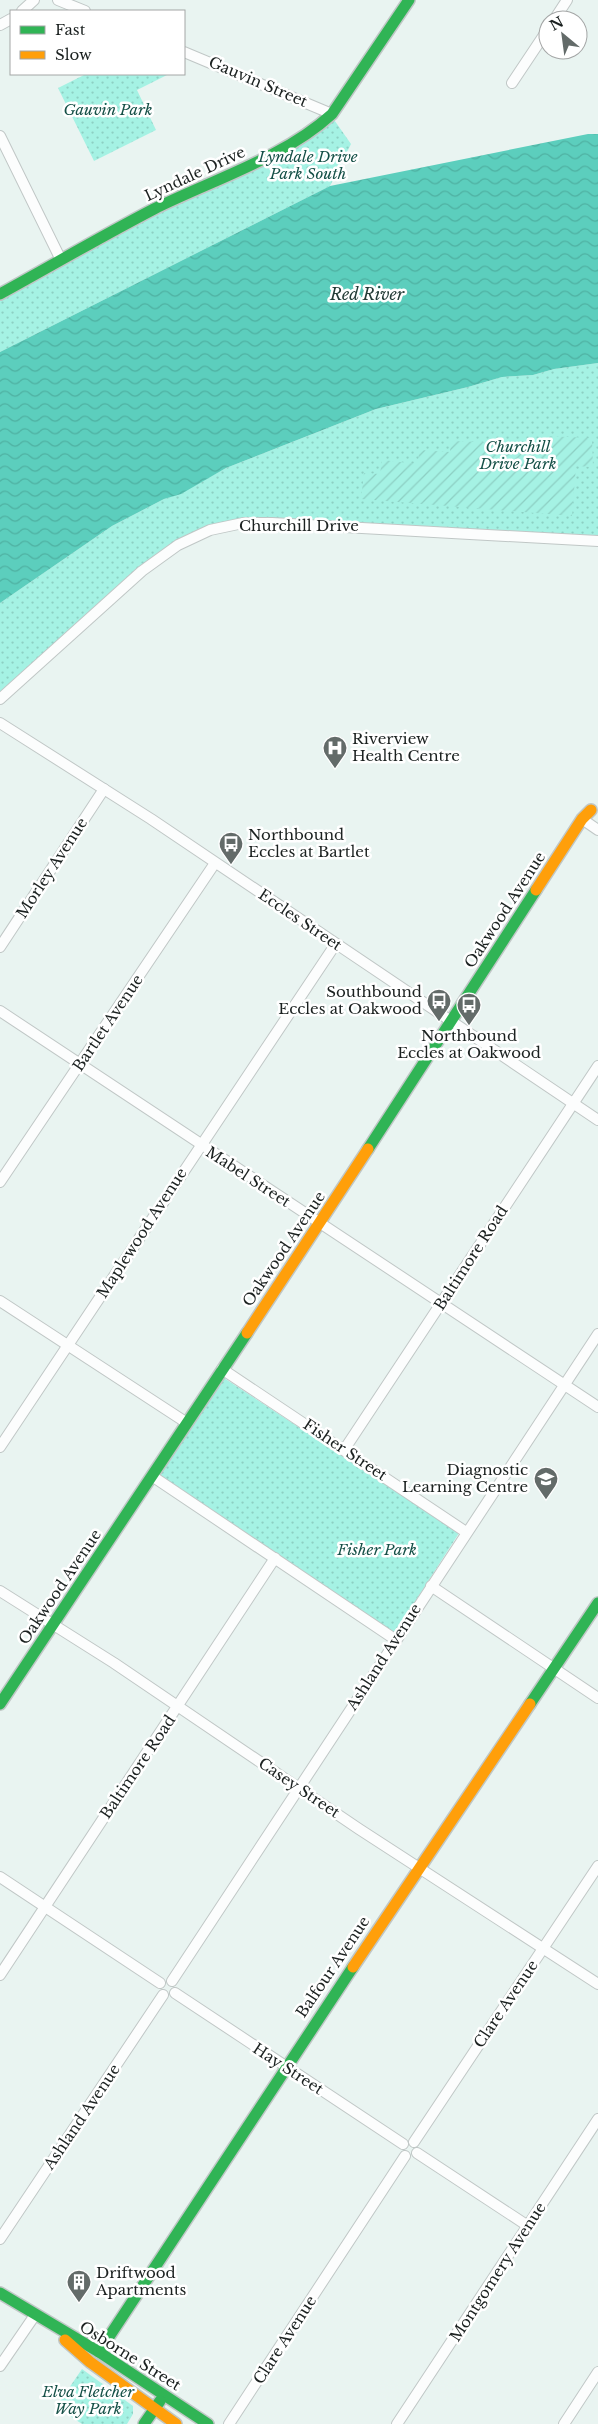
<svg xmlns="http://www.w3.org/2000/svg" width="598" height="2424" font-family="'Libre Baskerville',serif">
	<style>
		.park { fill: url(#park-dots) }
		.garden { fill: url(#garden-furrows) }
		.water { fill: url(#water-waves) }
		.lines { fill: none; stroke-linecap: round; stroke-linejoin: round }
		.street-casing { stroke: #c0c7c6; stroke-width: 12 }
		.fast-casing { stroke: #c0c7c6; stroke-width: 14 }
		.slow-casing { stroke: #c0c7c6; stroke-width: 14 }
		.street { stroke: #fcfdfd; stroke-width: 10 }
		.fast { stroke: #30b455; stroke-width: 11 }
		.slow { stroke: #ff9f0a; stroke-width: 11 }
		.labels { text-anchor: middle; stroke-width: 5; stroke-linejoin: round; paint-order: stroke }
		.street-label { font-size: 15px; fill: #1b2120; stroke: #fff }
		.park-label { font-size: 15px; font-style: italic; fill: #155047; stroke: #fff }
		.poi-label { font-size: 15px; fill: #1b2120; stroke: #fff; text-anchor: start }
		.water-label { font-size: 16px; font-style: italic; fill: #233b36; stroke: #fff }
	</style>
	<defs>
		<pattern id="park-dots" width="8" height="8" patternUnits="userSpaceOnUse" patternTransform="scale(1.25)"><rect width="8" height="8" fill="#a5f2e4"/><path d="M2 2h.1M6 6h.1" fill="none" stroke="#8dcfc3" stroke-width="1.8" stroke-linecap="round"/></pattern>
		<pattern id="garden-furrows" width="10" height="10" patternUnits="userSpaceOnUse" patternTransform="scale(1.25)"><rect width="10" height="10" fill="#a5f2e4"/><path d="M-1 1l2-2M0 10L10 0M9 11l2-2" fill="none" stroke="#8dcfc3"/></pattern>
		<pattern id="water-waves" width="16" height="10" patternUnits="userSpaceOnUse" patternTransform="scale(1.25)"><rect width="16" height="10" fill="#5ccebd"/><path d="M0 5q4-4 8 0t8 0" fill="none" stroke="#4fb1a2"/></pattern>
	</defs>
	<rect width="100%" height="100%" fill="#e9f4f1"/>
	<g class="park">
		<polygon points="86,74 169,74 137,90 156,130 94,161 58,88"/>
		<polygon points="330,114 351,144 330,186 0,352 0,294 288,146"/>
		<polygon points="598,363 598,541 243,523 178,545 0,699 0,603 112,526 164,499 181,493 226,468 376,409 468,387 502,377 533,375 554,369"/>
		<polygon points="224,1378 459,1533 395,1633 160,1475"/>
		<polygon points="82,2369 133,2406 133,2414 127,2424 82,2424 56,2407"/>
	</g>
	<polygon class="garden" points="543,436 592,438 593,467 576,466 572,516 361,499 364,473 380,474 382,460 418,464 419,450 450,452 451,441 542,444"/>
	<polygon class="water" points="588,134 598,134 598,363 554,369 533,375 502,377 468,387 376,409 226,468 181,494 164,499 112,526 0,603 0,352 330,186"/>
	<g class="lines">
		<defs>
			<g id="street">
				<polyline points="58,0 85,11"/>
				<polyline points="22,11 34,0"/>
				<polyline points="554,20 567,0"/>
				<polyline points="0,25 11,19"/>
				<polyline points="184,52 332,114"/>
				<polyline points="512,83 548,29"/>
				<polyline points="0,136 61,260"/>
				<polyline points="0,699 142,571 178,545 210,530 243,523 272,523 598,541"/>
				<polyline points="0,723 151,819 598,1120"/>
				<polyline points="582,819 598,830"/>
				<polyline points="0,947 104,789"/>
				<polyline points="0,1011 598,1407"/>
				<polyline points="0,1182 215,863"/>
				<polyline points="0,1301 187,1423"/>
				<polyline points="222,1369 466,1532"/>
				<polyline points="0,1447 335,945"/>
				<polyline points="344,1450 598,1066"/>
				<polyline points="152,1476 396,1640"/>
				<polyline points="431,1586 598,1698"/>
				<polyline points="0,1591 114,1663 359,1829 598,1984"/>
				<polyline points="0,1877 160,1983"/>
				<polyline points="0,1975 275,1558"/>
				<polyline points="172,1981 598,1334"/>
				<polyline points="175,1993 403,2144"/>
				<polyline points="414,2142 598,1866"/>
				<polyline points="417,2153 528,2226"/>
				<polyline points="0,2239 163,1995"/>
				<polyline points="0,2366 35,2315"/>
				<polyline points="229,2424 405,2156"/>
				<polyline points="397,2424 598,2119"/>
				<polyline points="564,2424 598,2372"/>
			</g>
			<g id="fast">
				<path d="M0 294C51 266 102 236 154 209 212 180 284 158 332 114L409 0"/>
				<polyline points="368,1149 536,890"/>
				<polyline points="0,1704 247,1333"/>
				<polyline points="530,1704 598,1603"/>
				<polyline points="0,2293 99,2352 208,2424"/>
				<polyline points="99,2352 353,1967"/>
				<polyline points="144,2424 160,2401"/>
			</g>
			<g id="slow">
				<polyline points="536,890 582,819 591,810"/>
				<polyline points="247,1333 368,1149"/>
				<polyline points="353,1967 530,1704"/>
				<polyline points="65,2340 90,2362 176,2424"/>
			</g>
		</defs>
		<use href="#street" class="street-casing"/>
		<use href="#fast" class="fast-casing"/>
		<use href="#slow" class="slow-casing"/>
		<use href="#street" class="street"/>
		<use href="#fast" class="fast"/>
		<use href="#slow" class="slow"/>
	</g>
	<defs>
		<symbol id="hospital-pin" viewBox="-11 -11 22 30"><path d="M0 17L-7.5 6A9.5 9.5 0 1 1 7.5 6Z" fill="#636b69" stroke="#fff"/><path d="M-5-5h3v3.5h4V-5h3V5h-3V1.5h-4V5h-3Z" fill="#fff"/></symbol>
		<symbol id="bus-pin" viewBox="-11 -11 22 30"><path d="M0 17L-7.5 6A9.5 9.5 0 1 1 7.5 6Z" fill="#636b69" stroke="#fff"/><path d="M-5-6H5V4H4V6H2V4H-2V6H-4V4H-5ZM-3.5-4V0h7V-4ZM-3.5 1.2v1.5H-2V1.2ZM2 1.2v1.5H3.5V1.2Z" fill="#fff"/></symbol>
		<symbol id="school-pin" viewBox="-11 -11 22 30"><path d="M0 17L-7.5 6A9.5 9.5 0 1 1 7.5 6Z" fill="#636b69" stroke="#fff"/><path d="M0-5L7-2L0 1L-7-2ZM-4 1L0 2.5L4 1V4Q0 6-4 4Z" fill="#fff"/></symbol>
		<symbol id="building-pin" viewBox="-11 -11 22 30"><path d="M0 17L-7.5 6A9.5 9.5 0 1 1 7.5 6Z" fill="#636b69" stroke="#fff"/><path d="M-4-6H4V6H1V3H-1V6H-4ZM-2.5-4.3h1.7v1.8h-1.7ZM.8-4.3h1.7v1.8H.8ZM-2.5-1h1.7V.8h-1.7ZM.8-1h1.7V.8H.8Z" fill="#fff"/></symbol>
	</defs>
	<g fill-rule="evenodd">
		<use href="#hospital-pin" x="321" y="734" width="28" height="38"/>
		<use href="#bus-pin" x="217" y="830" width="28" height="38"/>
		<use href="#bus-pin" x="425" y="987" width="28" height="38"/>
		<use href="#bus-pin" x="455" y="991" width="28" height="38"/>
		<use href="#school-pin" x="532" y="1465" width="28" height="38"/>
		<use href="#building-pin" x="65" y="2268" width="28" height="38"/>
	</g>
	<g class="labels">
		<g class="street-label">
			<text transform="translate(258 82) rotate(23)" y="5">Gauvin Street</text>
			<text transform="translate(195 174) rotate(-25)" y="5">Lyndale Drive</text>
			<text x="299" y="531">Churchill Drive</text>
			<text transform="translate(52 868) rotate(-57)" y="5">Morley Avenue</text>
			<text transform="translate(505 910) rotate(-57)" y="5">Oakwood Avenue</text>
			<text transform="translate(300 920) rotate(34)" y="5">Eccles Street</text>
			<text transform="translate(108 1023) rotate(-56)" y="5">Bartlet Avenue</text>
			<text transform="translate(248 1177) rotate(33)" y="5">Mabel Street</text>
			<text transform="translate(142 1233) rotate(-57)" y="5">Maplewood Avenue</text>
			<text transform="translate(284 1249) rotate(-56)" y="5">Oakwood Avenue</text>
			<text transform="translate(471 1258) rotate(-57)" y="5">Baltimore Road</text>
			<text transform="translate(345 1450) rotate(34)" y="5">Fisher Street</text>
			<text transform="translate(60 1587) rotate(-56)" y="5">Oakwood Avenue</text>
			<text transform="translate(384 1657) rotate(-57)" y="5">Ashland Avenue</text>
			<text transform="translate(138 1767) rotate(-56)" y="5">Baltimore Road</text>
			<text transform="translate(299 1788) rotate(34)" y="5">Casey Street</text>
			<text transform="translate(333 1967) rotate(-56)" y="5">Balfour Avenue</text>
			<text transform="translate(506 2004) rotate(-56)" y="5">Clare Avenue</text>
			<text transform="translate(288 2069) rotate(33)" y="5">Hay Street</text>
			<text transform="translate(82 2117) rotate(-56)" y="5">Ashland Avenue</text>
			<text transform="translate(498 2272) rotate(-57)" y="5">Montgomery Avenue</text>
			<text transform="translate(285 2340) rotate(-57)" y="5">Clare Avenue</text>
			<text transform="translate(130 2356) rotate(32)" y="5">Osborne Street</text>
		</g>
		<g class="park-label">
			<text x="108" y="115">Gauvin Park</text>
			<text x="308" y="162">Lyndale Drive<tspan x="308" dy="17">Park South</tspan></text>
			<text x="518" y="452">Churchill<tspan x="518" dy="17">Drive Park</tspan></text>
			<text x="377" y="1555">Fisher Park</text>
			<text x="88" y="2397">Elva Fletcher<tspan x="88" dy="17">Way Park</tspan></text>
		</g>
		<g class="poi-label">
			<text x="352" y="744">Riverview<tspan x="352" dy="17">Health Centre</tspan></text>
			<text x="248" y="840">Northbound<tspan x="248" dy="17">Eccles at Bartlet</tspan></text>
			<text x="422" y="997" text-anchor="end">Southbound<tspan x="422" dy="17">Eccles at Oakwood</tspan></text>
			<text x="469" y="1041" text-anchor="middle">Northbound<tspan x="469" dy="17">Eccles at Oakwood</tspan></text>
			<text x="528" y="1475" text-anchor="end">Diagnostic<tspan x="528" dy="17">Learning Centre</tspan></text>
			<text x="96" y="2278">Driftwood<tspan x="96" dy="17">Apartments</tspan></text>
		</g>
		<g class="water-label">
			<text x="367" y="300">Red River</text>
		</g>
	</g>
	<rect x="10" y="10" width="175" height="65" fill="#ffffff" stroke="#a4a6a6"/>
	<rect x="20" y="26" width="25" height="8" fill="#30b455" stroke="#a4a6a6"/>
	<text x="55" y="35" font-size="15" fill="#1b2120">Fast</text>
	<rect x="20" y="51" width="25" height="8" fill="#ff9f0a" stroke="#a4a6a6"/>
	<text x="55" y="60" font-size="15" fill="#1b2120">Slow</text>
	<g transform="translate(563 35) rotate(331)"><circle r="24" fill="#ffffff" stroke="#a4a6a6"/>
	<path d="M0-4L9 19L0 12L-9 19Z" fill="#636b69"/>
	<text y="-8" font-size="14" font-weight="bold" text-anchor="middle" fill="#1b2120">N</text>
	</g>
</svg>
